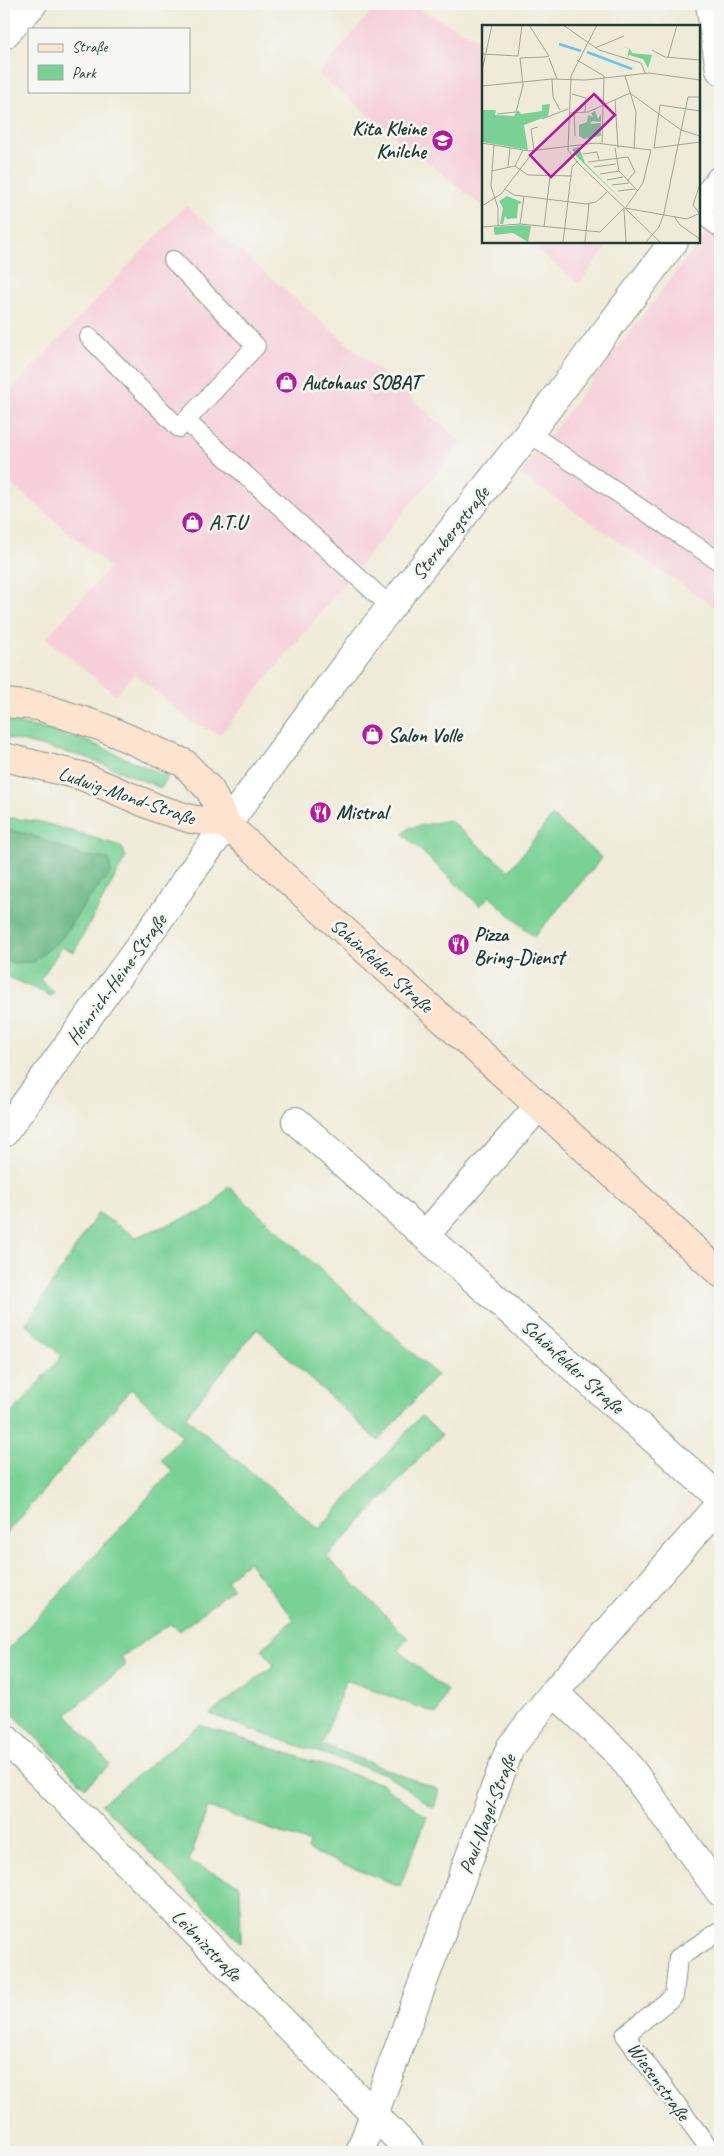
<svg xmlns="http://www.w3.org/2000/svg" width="724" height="2156" font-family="Caveat,sans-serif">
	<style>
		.built { fill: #f6cfd8 }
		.green { fill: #79d196; stroke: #4c8765 }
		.forest { fill: #62b37f; stroke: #40785a }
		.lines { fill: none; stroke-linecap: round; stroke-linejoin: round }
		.service-casing { stroke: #889486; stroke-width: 20 }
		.minor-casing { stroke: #889486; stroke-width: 30 }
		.secondary-casing { stroke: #889486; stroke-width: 30 }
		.service { stroke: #fff; stroke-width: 18 }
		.minor { stroke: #fff; stroke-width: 28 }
		.secondary { stroke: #fde4d1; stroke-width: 28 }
		.labels { text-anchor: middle; stroke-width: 5; stroke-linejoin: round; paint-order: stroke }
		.poi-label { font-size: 20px; font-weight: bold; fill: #1f3d34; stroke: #f6f6f2; text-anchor: start }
		.street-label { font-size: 20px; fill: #1f3d34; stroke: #f6f6f2 }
		.inset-river { fill: none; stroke: #69c5e7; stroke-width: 2.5 }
		.inset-road { fill: none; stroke: #9ca596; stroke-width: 1 }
		.view { fill: #b5179e; fill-opacity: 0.15; stroke: #b5179e; stroke-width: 2.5 }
		.inset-edge { fill: none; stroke: #1f3d34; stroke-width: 2.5 }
	</style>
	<rect width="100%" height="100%" fill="#f6f6f2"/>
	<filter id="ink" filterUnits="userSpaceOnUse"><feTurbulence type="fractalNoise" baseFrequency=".02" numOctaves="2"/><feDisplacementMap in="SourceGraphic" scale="10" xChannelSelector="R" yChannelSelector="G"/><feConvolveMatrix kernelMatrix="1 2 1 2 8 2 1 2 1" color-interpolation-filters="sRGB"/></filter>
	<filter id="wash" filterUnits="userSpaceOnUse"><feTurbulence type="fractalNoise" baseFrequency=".0096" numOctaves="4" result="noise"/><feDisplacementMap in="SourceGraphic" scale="20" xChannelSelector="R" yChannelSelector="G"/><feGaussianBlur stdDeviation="1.12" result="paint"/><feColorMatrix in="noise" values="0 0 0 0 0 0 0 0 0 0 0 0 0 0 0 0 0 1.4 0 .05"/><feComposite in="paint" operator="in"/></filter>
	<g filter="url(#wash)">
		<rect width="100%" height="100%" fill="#f0ebd8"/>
		<g class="built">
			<polygon points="378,4 410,4 483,42 483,207 318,74"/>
			<polygon points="186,205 462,442 220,735 190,721 135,674 115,695 46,638 110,567 4,478 4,397"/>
			<polygon points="720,215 720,611 520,474"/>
			<polygon points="526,241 611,241 579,284"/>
		</g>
		<g class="green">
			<polygon points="4,721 44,729 90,742 168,777 161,788 85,757 4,737"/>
			<polygon points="552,816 602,858 534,937 489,896 480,906 403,834 409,828 449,820 509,871"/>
			<polygon points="4,817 41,822 121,846 126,857 74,952 62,947 40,980 54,992 51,996 4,975"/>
			<polygon points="228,1186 437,1375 378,1441 257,1329 185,1417 319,1529 421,1416 442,1435 327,1557 408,1638 398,1650 447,1691 437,1714 346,1680 322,1744 439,1790 434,1808 385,1774 257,1732 210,1714 274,1665 262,1649 294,1619 248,1562 226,1580 233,1588 180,1631 170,1624 121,1657 126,1665 67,1714 110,1765 85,1787 4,1705 4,1654 172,1471 161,1459 182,1436 131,1389 4,1536 4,1422 62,1356 26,1324 98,1213 136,1237 211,1208"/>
			<polygon points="200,1725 382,1784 427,1817 400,1886 307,1850 309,1843 208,1807 189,1862 240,1885 241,1943 101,1804"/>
		</g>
		<polygon class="forest" points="4,829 31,835 84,856 109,859 111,873 84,905 62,938 34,962 12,963 4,959"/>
	</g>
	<g filter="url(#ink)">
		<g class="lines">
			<defs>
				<g id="service">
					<polyline points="698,212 720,228"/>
					<polyline points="89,337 179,428 256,346 173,260"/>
					<polyline points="186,421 391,607"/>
					<polyline points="529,433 720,562"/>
					<polyline points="712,2152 625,2035 674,1996 678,1958 720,1931"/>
				</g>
				<g id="minor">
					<polyline points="710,4 720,70"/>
					<polyline points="4,35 33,4"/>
					<polyline points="698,209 720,180"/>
					<polyline points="296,1121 720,1498"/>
					<polyline points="4,1133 168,907 187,878 297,730 366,638 529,433 674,241"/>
					<polyline points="425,1235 539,1106"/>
					<polyline points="554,1692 622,1757 720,1892"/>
					<polyline points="4,1737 411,2152"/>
					<polyline points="360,2152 510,1748 554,1692 720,1505"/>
				</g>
				<g id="secondary">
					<polyline points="4,703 38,706 102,727 184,763 210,790 226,824 539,1106 720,1273"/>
					<polyline points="4,757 82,776 159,809 191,819 226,824"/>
				</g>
			</defs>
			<use href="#service" class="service-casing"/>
			<use href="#minor" class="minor-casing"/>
			<use href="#secondary" class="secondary-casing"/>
			<use href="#service" class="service"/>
			<use href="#minor" class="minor"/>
			<use href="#secondary" class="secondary"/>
		</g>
	</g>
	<defs>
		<symbol id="school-disc" viewBox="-11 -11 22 22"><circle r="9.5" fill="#b5179e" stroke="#f6f6f2"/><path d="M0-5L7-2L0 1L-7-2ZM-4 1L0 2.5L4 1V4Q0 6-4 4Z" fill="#fff"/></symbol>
		<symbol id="shop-disc" viewBox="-11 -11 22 22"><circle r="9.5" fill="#b5179e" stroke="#f6f6f2"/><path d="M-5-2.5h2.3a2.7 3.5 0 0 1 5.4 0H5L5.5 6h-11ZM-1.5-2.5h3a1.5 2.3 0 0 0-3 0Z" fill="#fff"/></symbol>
		<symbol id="restaurant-disc" viewBox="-11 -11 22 22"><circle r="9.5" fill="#b5179e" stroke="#f6f6f2"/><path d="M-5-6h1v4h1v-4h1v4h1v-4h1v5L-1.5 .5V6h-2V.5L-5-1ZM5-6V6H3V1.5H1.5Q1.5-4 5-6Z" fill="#fff"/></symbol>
	</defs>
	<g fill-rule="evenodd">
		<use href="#school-disc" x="430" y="128" width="25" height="25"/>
		<use href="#shop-disc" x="274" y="370" width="25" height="25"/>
		<use href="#shop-disc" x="180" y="510" width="25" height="25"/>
		<use href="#shop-disc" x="360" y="722" width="25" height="25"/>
		<use href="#restaurant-disc" x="308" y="800" width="25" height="25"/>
		<use href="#restaurant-disc" x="446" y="932" width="25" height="25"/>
	</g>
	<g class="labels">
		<g class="poi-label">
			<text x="426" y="135" text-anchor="end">Kita Kleine<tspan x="426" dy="23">Knilche</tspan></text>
			<text x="302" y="389">Autohaus SOBAT</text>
			<text x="209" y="529">A.T.U</text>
			<text x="388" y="742">Salon Volle</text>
			<text x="336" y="819">Mistral</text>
			<text x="474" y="941">Pizza<tspan x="474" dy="23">Bring-Dienst</tspan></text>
		</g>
		<g class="street-label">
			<text transform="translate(450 533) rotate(-52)" y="7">Sternbergstraße</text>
			<text transform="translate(127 795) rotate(19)" y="7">Ludwig-Mond-Straße</text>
			<text transform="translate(382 965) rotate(42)" y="7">Schönfelder Straße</text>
			<text transform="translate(116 979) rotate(-54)" y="7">Heinrich-Heine-Straße</text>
			<text transform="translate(573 1366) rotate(42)" y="7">Schönfelder Straße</text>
			<text transform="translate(487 1814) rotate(-69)" y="7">Paul-Nagel-Straße</text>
			<text transform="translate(207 1945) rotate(46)" y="7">Leibnizstraße</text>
			<text transform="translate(659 2081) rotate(54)" y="7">Wiesenstraße</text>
		</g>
	</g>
	<g transform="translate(482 25)">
		<rect width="218" height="218" fill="#f0ebd8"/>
		<path d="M140 21 148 24 150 28 170 30 166 43 161 34 147 30 145 33 147 24ZM68 79 66 91 42 100 46 125 0 117V85H14L13 90 32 91 36 85 39 89 60 86V80ZM113 86 116 94 119 89V97L110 96 108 99 119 98V111L102 114 97 111V100L105 97 106 90 111 92 109 88ZM97 122 103 138 144 179 94 131 90 124ZM25 171 40 177 36 180 35 193 25 194 23 191 21 199H18L21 183 17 176ZM38 200 49 201 46 217 31 208 13 210 12 207V202Z" fill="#79d196"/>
		<path class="inset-river" d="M77 19 99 26M105 27 150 44"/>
		<path class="inset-road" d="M47 0 67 31 63 32M81 0 117 25 159 38 163 48M115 0 89 51 86 125 95 137 178 217M113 23 142 11M170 25 183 32 218 35M0 29 36 31 40 0M186 32 195 0M67 33 75 54M95 35 122 51 120 119M0 46 10 0M143 51 154 87 152 124M70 54 71 72 78 85M0 61 70 54 104 55 167 48 218 55M148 68 199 105 218 111M90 69 104 73 103 87M133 75 136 123M218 86 178 80 172 123 218 117M92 87 93 111M87 88 106 87 148 68M15 89 34 87 41 60 38 33 63 32M60 94 86 84M0 118 47 126 114 118 169 125 161 158 144 182M12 119 9 161 16 183V201M133 123 137 146 156 166M52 125 49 104 56 102M101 129 115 127 117 135M106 137 146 132 153 147 145 156M33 141 41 125M26 142 28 123M112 142 134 139M9 146 33 141 46 150 90 151M118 149 137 146M125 155 141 152M130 160 147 158M23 164 32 170 104 179 114 177 125 167M136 166 153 164M0 181 19 169 52 126M143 183 205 194 218 188M142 184 144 217M217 188 211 180 218 159M192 191 198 200 218 214M38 199 42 172M0 202 38 199 118 207 142 183M62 202 68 151M81 217 90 142 96 136M103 217 107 179M164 217 177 202 182 188 206 72H218"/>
		<path class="view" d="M112 69 133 90 69 152 48 130Z"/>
		<rect width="218" height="218" class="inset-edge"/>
	</g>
	<rect width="724" height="2156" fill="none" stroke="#f6f6f2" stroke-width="20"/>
	<rect x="28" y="28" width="162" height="65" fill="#f6f6f2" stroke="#a0aca6"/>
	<rect x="38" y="44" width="25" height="8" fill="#fde4d1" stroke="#a0aca6"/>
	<text x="72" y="52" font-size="15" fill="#1f3d34">Straße</text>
	<rect x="38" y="65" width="25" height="15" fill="#79d196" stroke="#a0aca6"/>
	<text x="72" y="78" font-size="15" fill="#1f3d34">Park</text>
</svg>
